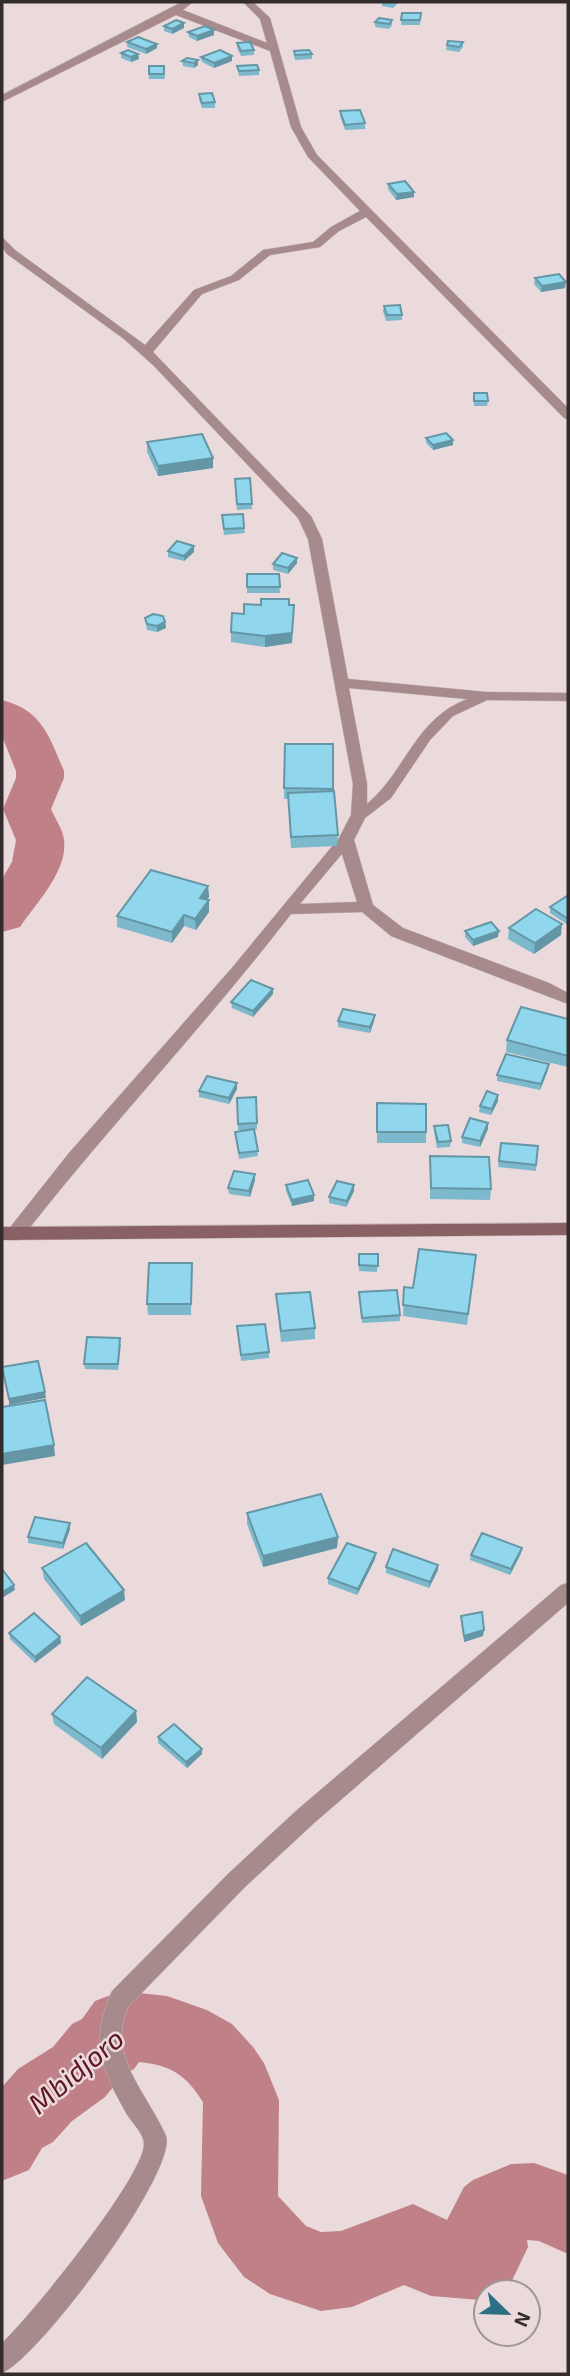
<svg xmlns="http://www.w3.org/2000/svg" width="570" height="2376" font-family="'Exo 2',sans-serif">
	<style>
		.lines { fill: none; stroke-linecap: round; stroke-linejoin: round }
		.river { fill: #bf8187; fill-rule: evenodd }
		.street-casing { stroke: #c6b7b8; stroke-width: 1 }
		.secondary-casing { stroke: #c6b7b8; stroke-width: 1 }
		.street { fill: #a68a8c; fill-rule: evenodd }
		.secondary { fill: #896165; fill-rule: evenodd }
		.wall { fill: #7cb9cc }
		.shaded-wall { fill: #6596a6 }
		.building { fill: #90d7ed; stroke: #6596a6; stroke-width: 2 }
		.labels { text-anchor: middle; stroke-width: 5; stroke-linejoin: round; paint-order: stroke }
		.near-water-label { font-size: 28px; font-style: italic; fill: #601525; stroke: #ebdadb }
	</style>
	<rect width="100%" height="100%" fill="#ebdadb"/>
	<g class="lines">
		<g class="river">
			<path d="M2 700C42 710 49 736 64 771V778L51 809C55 819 63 829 64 840 68 871 36 903 20 927L2 932V879L12 862 16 840 3 809 16 778V771L2 736Z"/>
			<path d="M121 1991 167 1996 207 2010 232 2024 253 2047 264 2063 279 2100 278 2196 306 2226 321 2232 341 2231 413 2204 447 2220 464 2187 473 2180 511 2164 534 2163 568 2175V2254L539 2241 527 2240 528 2247 508 2289 486 2292V2298L480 2300 431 2296 404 2285 352 2307 321 2311 270 2294 244 2277 218 2243 201 2196 203 2102C186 2075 171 2065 139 2062L134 2069 124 2074 105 2097 72 2121 53 2142 42 2148 29 2170 2 2181V2087L18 2069 53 2047 72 2024 82 2019 95 2001Z"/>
		</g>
		<defs>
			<g id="street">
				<path d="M182 2H193L183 10 267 43 260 19 243 2H253L270 18 301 127 317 155 568 408V419L564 418 366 217 339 231 320 247 270 255 239 280 202 294 153 352 311 516 322 539 348 679 486 692 568 693V701L487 700 453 716 430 740 391 798 365 818 354 840 373 905 403 928 549 983 568 993V1004L391 936 362 912 291 914C205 1026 107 1128 20 1240H8L5 1235 8 1230 69 1153 231 969 339 838 351 815 353 784 308 539 298 518 154 366 124 339 7 254 2 247V237L15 250 145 345 194 290 231 276 263 250 313 242 331 227 360 211 308 157 291 127 270 51 176 15 2 102V95ZM349 688 467 699C414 720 407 770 367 804V784ZM342 854 357 902 300 904Z"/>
				<path d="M568 1583V1603L313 1824 245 1887 128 2007C106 2056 148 2094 166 2136 177 2173 38 2359 2 2373V2343C30 2317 144 2177 144 2144 144 2134 133 2124 128 2116 102 2071 89 2041 112 1991L229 1873 297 1810 561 1585Z"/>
			</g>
			<polygon id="secondary" points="568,1223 568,1235 2,1240 2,1227"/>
		</defs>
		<use href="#street" class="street-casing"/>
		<use href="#secondary" class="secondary-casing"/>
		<use href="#street" class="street"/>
		<use href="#secondary" class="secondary"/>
	</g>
	<g class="wall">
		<polygon points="382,2 397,2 397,4 393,8 382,6"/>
		<polygon points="402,13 421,13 420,25 401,25"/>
		<polygon points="392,20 392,25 389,29 375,27 375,22"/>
		<polygon points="184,23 184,28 172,34 164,31 164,26"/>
		<polygon points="188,32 214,35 197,41 189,37"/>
		<polygon points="127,42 157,48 146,54 127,47"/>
		<polygon points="463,42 463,47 459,52 446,50 447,45"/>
		<polygon points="237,43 254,50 254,55 241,56 237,48"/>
		<polygon points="294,51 312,54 312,59 295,60 294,56"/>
		<polygon points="121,53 138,54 139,59 131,62 121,58"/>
		<polygon points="232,56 232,61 214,68 202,62 201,57"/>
		<polygon points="182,61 198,65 194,68 183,66"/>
		<polygon points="149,66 164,66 165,79 149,79"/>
		<polygon points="237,66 259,70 259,75 239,76"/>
		<polygon points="199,94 215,102 215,108 202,108 199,99"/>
		<polygon points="340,111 365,123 365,129 345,130 340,116"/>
		<polygon points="388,184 414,197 396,200 388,189"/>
		<polygon points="535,278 565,288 541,292 534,284"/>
		<polygon points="384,306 402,315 402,320 386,321 383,311"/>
		<polygon points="474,393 488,401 487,406 474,406"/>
		<polygon points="426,438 453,445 433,450 426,443"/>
		<polygon points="147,442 213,468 158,476 147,452"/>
		<polygon points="250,478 252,509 237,510 235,479"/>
		<polygon points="222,515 244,528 245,533 224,535"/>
		<polygon points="168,551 194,552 184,561 168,557"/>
		<polygon points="297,558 297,563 288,574 273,570 273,564"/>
		<polygon points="247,574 279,574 280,593 247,593"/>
		<polygon points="289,605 294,605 292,643 265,647 231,642 231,632 244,614"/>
		<polygon points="145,618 165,622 166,628 157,632 147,630"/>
		<polygon points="285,744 333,744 333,791 338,835 337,846 291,848 288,799 284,799"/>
		<polygon points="208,886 209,897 207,900 209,900 209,912 196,930 184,926 172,943 117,927 117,916"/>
		<polygon points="568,897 568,925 550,913 550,907"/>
		<polygon points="509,928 561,935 534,954 508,939"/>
		<polygon points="465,931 498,937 473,946 465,937"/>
		<polygon points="273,989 273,994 253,1017 232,1008 231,1002"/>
		<polygon points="568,1019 568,1067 506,1052 507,1040"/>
		<polygon points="338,1021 374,1021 370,1033 338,1027"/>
		<polygon points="549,1064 548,1070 540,1090 497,1081 497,1075"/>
		<polygon points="237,1089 229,1104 199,1097 199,1091"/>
		<polygon points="256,1097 257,1129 254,1130 258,1156 239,1159 235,1132 253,1130 238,1130 237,1098"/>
		<polygon points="498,1101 491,1115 479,1112 480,1106"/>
		<polygon points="377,1103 426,1132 426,1143 377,1143"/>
		<polygon points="434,1126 451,1141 450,1147 437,1148 434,1132"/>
		<polygon points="488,1129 480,1147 462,1143 462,1137"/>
		<polygon points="501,1143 538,1146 536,1171 498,1167"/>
		<polygon points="430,1156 491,1189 490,1200 430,1199"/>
		<polygon points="255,1180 250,1197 229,1194 228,1188"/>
		<polygon points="286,1185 314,1201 292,1206 286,1191"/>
		<polygon points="354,1185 354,1191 346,1207 329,1203 329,1197"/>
		<polygon points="359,1254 378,1254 377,1272 359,1271"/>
		<polygon points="475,1266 467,1325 403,1316 404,1287 413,1288"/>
		<polygon points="192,1274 191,1315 148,1315 147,1304"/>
		<polygon points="359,1292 400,1315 400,1321 362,1323"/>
		<polygon points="276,1294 315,1328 315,1339 281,1342 277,1305"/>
		<polygon points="237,1326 269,1352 269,1358 241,1361"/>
		<polygon points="121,1344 118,1370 85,1369 84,1364"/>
		<polygon points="247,1513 338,1537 337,1548 263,1567 247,1524"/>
		<polygon points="70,1523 70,1529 63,1549 28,1543 28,1537"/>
		<polygon points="521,1553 510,1575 470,1560 471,1555"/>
		<polygon points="375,1559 357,1595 328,1584 328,1578"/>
		<polygon points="438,1565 438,1570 429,1588 386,1573 386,1567"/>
		<polygon points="42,1568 125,1600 81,1626 44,1579"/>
		<polygon points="461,1616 483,1636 464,1642 461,1621"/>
		<polygon points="9,1633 60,1637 61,1643 35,1663 10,1639"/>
		<polygon points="136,1711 137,1722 102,1759 54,1724 52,1714"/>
		<polygon points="158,1737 202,1749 202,1754 187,1768 158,1743"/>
	</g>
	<g class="shaded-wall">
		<polygon points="184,23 184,28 172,34 172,29"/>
		<polygon points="214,30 214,35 197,41 197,36"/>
		<polygon points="157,44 157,48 146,54 146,49"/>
		<polygon points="138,54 139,59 131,62 131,57"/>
		<polygon points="232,56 232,61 214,68 214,63"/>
		<polygon points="198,60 198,65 194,68 194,63"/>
		<polygon points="414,192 414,197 396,200 397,194"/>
		<polygon points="566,282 565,288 541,292 542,286"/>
		<polygon points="453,440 453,445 433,450 433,445"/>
		<polygon points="213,458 213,468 158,476 158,466"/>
		<polygon points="194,546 194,552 184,561 184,556"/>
		<polygon points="297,558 297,563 288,574 288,568"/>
		<polygon points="294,605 292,643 265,647 265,636"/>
		<polygon points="165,622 166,628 157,632 157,626"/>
		<polygon points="208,886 209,897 200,909 200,898"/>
		<polygon points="209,900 209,912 196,930 195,919"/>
		<polygon points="184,915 184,926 172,943 172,932"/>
		<polygon points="562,924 561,935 534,954 535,943"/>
		<polygon points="499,931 498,937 473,946 473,940"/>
		<polygon points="273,989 273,994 253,1017 253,1011"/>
		<polygon points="375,1015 374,1021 370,1033 370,1027"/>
		<polygon points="549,1064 548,1070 540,1090 541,1084"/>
		<polygon points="237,1083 237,1089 229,1104 229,1098"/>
		<polygon points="498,1095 498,1101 491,1115 492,1109"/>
		<polygon points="488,1123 488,1129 480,1147 480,1141"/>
		<polygon points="255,1174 255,1180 250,1197 249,1191"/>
		<polygon points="354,1185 354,1191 346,1207 347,1201"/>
		<polygon points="314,1195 314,1201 292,1206 292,1200"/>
		<polygon points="45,1392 46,1398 9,1405 9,1399"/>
		<polygon points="54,1445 55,1456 2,1465 2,1454"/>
		<polygon points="70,1523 70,1529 63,1549 63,1543"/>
		<polygon points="338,1537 337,1548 263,1567 263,1556"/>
		<polygon points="522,1548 521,1553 510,1575 511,1569"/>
		<polygon points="376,1553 375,1559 357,1595 358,1589"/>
		<polygon points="438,1565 438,1570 429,1588 430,1582"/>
		<polygon points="14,1585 15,1590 2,1598 2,1592"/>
		<polygon points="124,1590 125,1600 81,1626 80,1616"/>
		<polygon points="484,1630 483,1636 464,1642 464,1636"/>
		<polygon points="60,1637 61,1643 35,1663 35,1657"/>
		<polygon points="136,1711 137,1722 102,1759 101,1748"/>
		<polygon points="202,1749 202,1754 187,1768 186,1762"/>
	</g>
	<g class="building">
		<polygon points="402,13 421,13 420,20 401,20"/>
		<polygon points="379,18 392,20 389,24 375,22"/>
		<polygon points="176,20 184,23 172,29 164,26"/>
		<polygon points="205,26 214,30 197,36 188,32"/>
		<polygon points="138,37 157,44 146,49 127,42"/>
		<polygon points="448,41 463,42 459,47 447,45"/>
		<polygon points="250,42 254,50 241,51 237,43"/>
		<polygon points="128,50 138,54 131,57 121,53"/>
		<polygon points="220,50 232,56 214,63 201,57"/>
		<polygon points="309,50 312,54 295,55 294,51"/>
		<polygon points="187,58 198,60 194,63 182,61"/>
		<polygon points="257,65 259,70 239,71 237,66"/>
		<rect x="149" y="66" width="15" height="8"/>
		<polygon points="212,93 215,102 202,103 199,94"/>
		<polygon points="360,110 365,123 345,125 340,111"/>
		<polygon points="405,181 414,192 397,194 388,184"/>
		<polygon points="559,274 566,282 542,286 535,278"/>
		<polygon points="400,305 402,315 387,315 384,306"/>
		<polygon points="474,393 487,393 488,401 474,401"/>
		<polygon points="446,433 453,440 433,445 426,438"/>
		<polygon points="202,434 213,458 158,466 147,442"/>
		<polygon points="250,478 252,504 237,504 235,479"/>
		<polygon points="243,514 244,528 224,529 222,515"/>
		<polygon points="177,541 194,546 184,556 168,551"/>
		<polygon points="282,553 297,558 288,568 273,564"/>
		<polygon points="247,574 279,574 280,587 247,587"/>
		<polygon points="261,599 289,599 289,605 294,605 292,633 265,636 231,632 232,613 244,614 244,604 261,605"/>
		<polygon points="153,614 163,616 165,622 157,626 147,624 145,618"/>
		<polygon points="285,744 333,744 333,789 284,788"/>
		<polygon points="334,791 338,835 291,837 288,793"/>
		<polygon points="151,870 208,886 200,898 209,900 195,919 184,915 172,932 117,916"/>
		<polygon points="567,896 568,897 568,919 550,907"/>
		<polygon points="536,909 562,924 535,943 509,928"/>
		<polygon points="491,922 499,931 473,940 465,931"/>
		<polygon points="251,980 273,989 253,1011 231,1002"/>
		<polygon points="521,1007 568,1019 568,1056 507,1040"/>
		<polygon points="343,1009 375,1015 370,1027 338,1021"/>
		<polygon points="506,1054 549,1064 541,1084 497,1075"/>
		<polygon points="207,1076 237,1083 229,1098 199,1091"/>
		<polygon points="487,1091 498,1095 492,1109 480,1106"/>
		<polygon points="256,1097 257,1123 238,1124 237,1098"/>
		<polygon points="377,1103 426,1104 426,1132 377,1132"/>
		<polygon points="470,1118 488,1123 480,1141 462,1137"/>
		<polygon points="448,1125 451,1141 438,1142 434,1126"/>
		<polygon points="254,1129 258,1151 239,1153 235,1132"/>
		<polygon points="501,1143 538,1146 536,1165 499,1161"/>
		<polygon points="430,1156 489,1157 491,1189 431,1188"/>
		<polygon points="234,1171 255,1174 249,1191 228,1188"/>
		<polygon points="308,1180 314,1195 292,1200 286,1185"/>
		<polygon points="337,1181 354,1185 347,1201 329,1197"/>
		<polygon points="419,1249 476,1255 468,1314 403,1305 404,1287 413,1288"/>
		<polygon points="359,1254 378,1254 378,1266 359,1265"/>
		<polygon points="149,1263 192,1263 191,1304 147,1304"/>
		<polygon points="397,1290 400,1315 362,1318 359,1292"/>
		<polygon points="310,1292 315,1328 281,1331 276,1294"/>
		<polygon points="265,1324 269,1352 241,1355 237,1326"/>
		<polygon points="87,1337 120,1338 118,1364 84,1364"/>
		<polygon points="38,1361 45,1392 9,1399 2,1367"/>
		<polygon points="45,1400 54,1445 2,1454 2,1407"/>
		<polygon points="321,1494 338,1537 263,1556 247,1513"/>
		<polygon points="35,1517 70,1523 63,1543 28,1537"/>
		<polygon points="482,1533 522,1548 511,1569 471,1555"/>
		<polygon points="86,1543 124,1590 80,1616 42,1568"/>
		<polygon points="347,1543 376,1553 358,1589 328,1578"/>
		<polygon points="393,1549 438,1565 430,1582 386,1567"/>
		<polygon points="2,1569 14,1585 2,1592"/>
		<polygon points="482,1612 484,1630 464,1636 461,1616"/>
		<polygon points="34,1613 60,1637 35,1657 9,1633"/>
		<polygon points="87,1677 136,1711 101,1748 52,1714"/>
		<polygon points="174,1724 202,1749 186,1762 158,1737"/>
	</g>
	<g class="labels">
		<g class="near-water-label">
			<text transform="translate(76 2071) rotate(-40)" y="10">Mbidjoro</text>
		</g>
	</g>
	<rect width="570" height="2376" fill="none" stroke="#322c2d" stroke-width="7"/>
	<g transform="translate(507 2313) rotate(113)"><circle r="33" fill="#ebdadb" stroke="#a19495" stroke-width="2"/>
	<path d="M0-5L12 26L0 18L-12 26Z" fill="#2e7083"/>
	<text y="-10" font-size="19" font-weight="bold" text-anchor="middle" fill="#322c2d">N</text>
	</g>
</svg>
